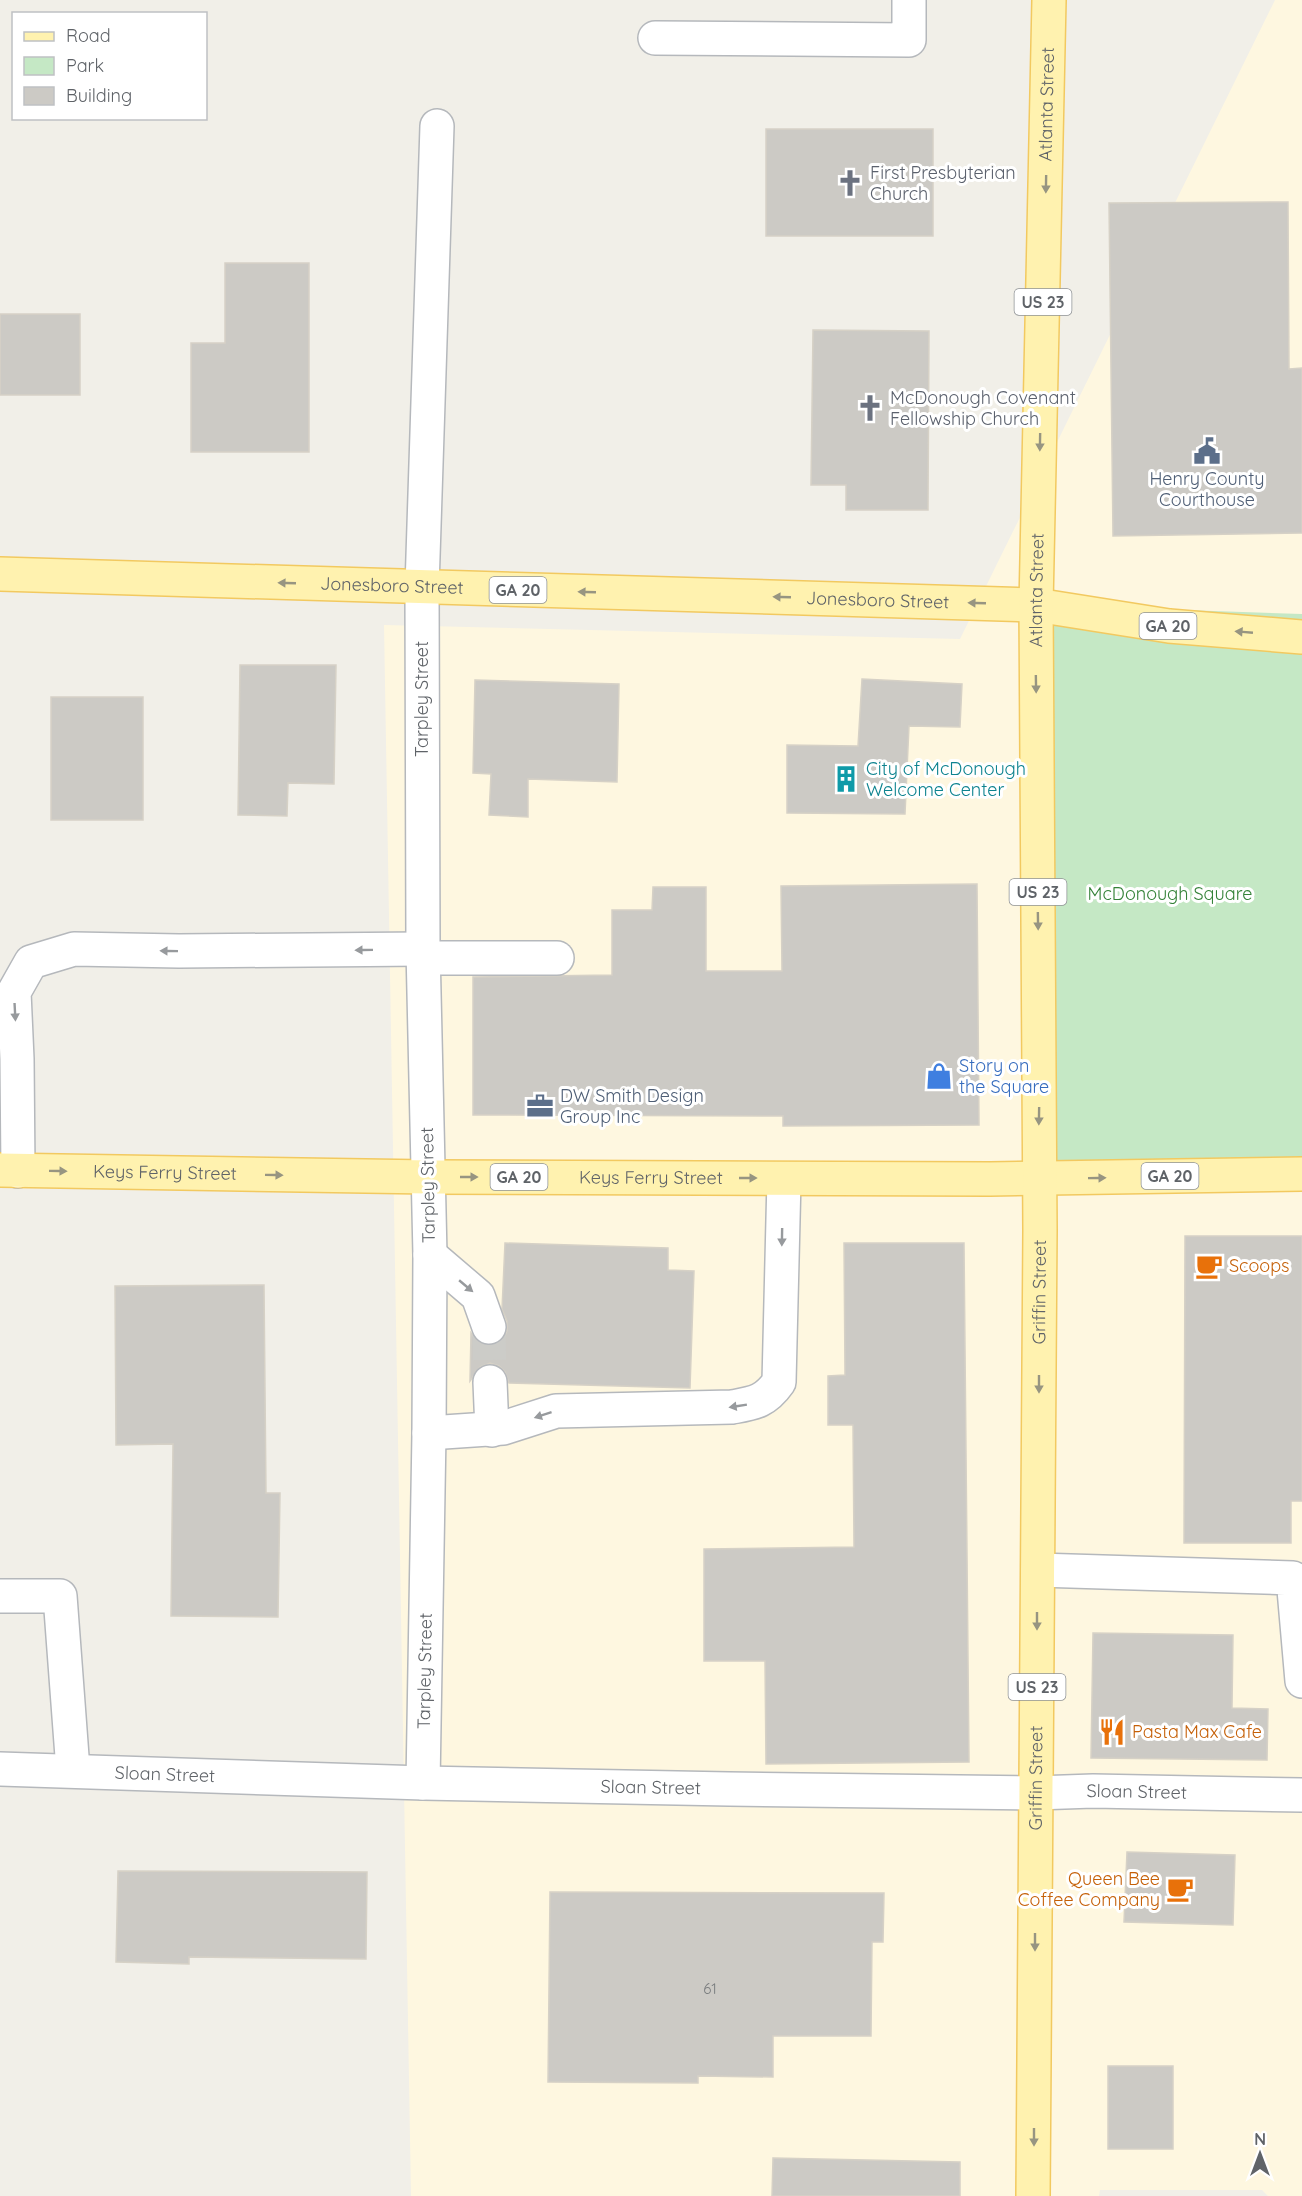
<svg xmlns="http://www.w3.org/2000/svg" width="1302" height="2196" font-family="Quicksand,sans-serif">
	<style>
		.commercial { fill: #fef7e0 }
		.park { fill: #c5e8c5 }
		.building { fill: #cccac5; stroke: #d6d1c6; stroke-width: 1.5 }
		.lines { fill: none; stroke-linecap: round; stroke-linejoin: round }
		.minor-tunnel { stroke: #ccccc8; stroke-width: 33; stroke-dasharray: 33 16; stroke-linecap: butt }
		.minor-casing { stroke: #b5b8bc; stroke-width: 36 }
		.major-casing { stroke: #f2c960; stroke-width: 36 }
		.minor { stroke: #fff; stroke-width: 33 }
		.major { stroke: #fff2af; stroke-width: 33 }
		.oneway { fill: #979581 }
		.oneway2 { fill: #979a9d }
		.labels { text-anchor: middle; stroke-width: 6; stroke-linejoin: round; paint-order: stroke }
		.number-label { font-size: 15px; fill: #7a7d7f }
		.shield { fill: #fff; stroke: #8f9295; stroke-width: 1.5 }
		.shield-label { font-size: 16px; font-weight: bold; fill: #5f6368 }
		.street-label { font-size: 18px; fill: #5f6368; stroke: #fff }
		.worship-label { font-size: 18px; fill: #5b616d; stroke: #fff; text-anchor: start }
		.service-label { font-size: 18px; fill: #4e5e75; stroke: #fff }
		.culture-label { font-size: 18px; fill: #0d838f; stroke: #fff; text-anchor: start }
		.park-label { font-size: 18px; fill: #348238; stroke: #fff }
		.shop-label { font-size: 18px; fill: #366cbe; stroke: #fff; text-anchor: start }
		.food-label { font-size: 18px; fill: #c56008; stroke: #fff; text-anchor: start }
	</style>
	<rect width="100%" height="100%" fill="#f1efe8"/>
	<polygon class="commercial" points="1275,0 1302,0 1302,2196 1268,2196 1262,2190 1100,2190 1099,2196 411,2196 384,625 960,639"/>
	<polygon class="park" points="1036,605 1302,614 1302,1174 1039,1179"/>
	<g class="building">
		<rect x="766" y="129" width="167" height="107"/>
		<polygon points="1288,202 1289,369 1302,368 1302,533 1113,536 1109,203"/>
		<polygon points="225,263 309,263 309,452 191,452 191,343 225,343"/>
		<rect x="0" y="314" width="80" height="81"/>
		<polygon points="813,330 929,331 928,510 846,510 846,485 811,485"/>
		<polygon points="240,665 336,665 334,784 288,783 287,816 238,815"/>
		<polygon points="862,679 962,684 960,727 909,726 905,814 787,813 787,745 858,746"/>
		<polygon points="475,680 619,684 617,782 528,779 528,817 489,815 491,774 473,773"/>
		<rect x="51" y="697" width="92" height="123"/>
		<polygon points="977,884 979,1125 783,1126 783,1116 473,1115 473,977 612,975 612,910 652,910 653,887 706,887 706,971 782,971 781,886"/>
		<polygon points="1185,1236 1302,1236 1302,1501 1291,1501 1291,1543 1184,1543"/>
		<polygon points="505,1243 668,1248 668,1270 694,1271 690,1388 509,1383 505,1372 499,1366 490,1363 480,1367 470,1381 471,1333 477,1342 486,1345 496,1344 503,1340 507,1331 507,1321 502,1309"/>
		<polygon points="844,1243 964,1243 969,1762 766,1764 765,1661 704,1661 704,1549 854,1547 853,1425 828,1425 828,1376 845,1375"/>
		<polygon points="264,1285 266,1493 280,1493 278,1617 171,1616 173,1444 116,1445 115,1286"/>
		<polygon points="1093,1633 1233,1635 1232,1708 1268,1709 1267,1760 1091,1758"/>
		<polygon points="1127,1852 1235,1855 1233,1925 1124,1922"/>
		<polygon points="118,1871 367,1872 366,1959 189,1957 189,1964 116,1962"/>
		<polygon points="550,1892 884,1893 883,1942 872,1942 871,2036 773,2036 773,2077 698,2076 698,2083 548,2082"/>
		<rect x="1108" y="2066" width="65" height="83"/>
		<polygon points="773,2158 960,2162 960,2196 772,2196"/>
	</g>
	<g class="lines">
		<polyline class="minor-tunnel" points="489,1327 490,1382"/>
		<defs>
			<g id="minor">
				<polyline points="655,38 909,40 909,0"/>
				<polyline points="424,958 557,958"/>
				<polyline points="18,1171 17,1059 14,992 31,962 74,949 179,951 423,949"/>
				<polyline points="430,1255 478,1296 489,1327"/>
				<polyline points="490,1382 492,1430"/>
				<path d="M429 1433 503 1428 556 1411 732 1407C754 1403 765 1402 779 1382L784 1179"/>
				<polyline points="1038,1570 1293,1578 1302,1681"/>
				<polyline points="0,1596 60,1596 73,1770"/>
				<path id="s1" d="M0 1769 423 1783 729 1789 1036 1793 1093 1791 1302 1795"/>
				<path id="s2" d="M423 1783 429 1433 430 1255 423 949 422 587 437 126"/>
			</g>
			<g id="major">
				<path id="s3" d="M0 574 1036 605 1169 626 1302 637"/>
				<path id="s4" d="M0 1170 429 1177 990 1179 1302 1174"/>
				<path id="s5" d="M1033 2196 1040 1230 1036 605 1049 0"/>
			</g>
		</defs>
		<use href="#minor" class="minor-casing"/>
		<use href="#major" class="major-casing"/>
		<use href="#minor" class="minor"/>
		<use href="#major" class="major"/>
	</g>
	<defs><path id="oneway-solid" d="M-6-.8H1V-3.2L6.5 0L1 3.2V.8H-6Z" transform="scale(1.5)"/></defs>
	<g class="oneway">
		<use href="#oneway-solid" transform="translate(1046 184) rotate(91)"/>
		<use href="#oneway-solid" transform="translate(1040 442) rotate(91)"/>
		<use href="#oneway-solid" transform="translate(287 583) rotate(-178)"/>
		<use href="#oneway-solid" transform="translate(587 592) rotate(-178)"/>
		<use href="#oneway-solid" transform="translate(782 597) rotate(-178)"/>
		<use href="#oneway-solid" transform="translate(977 603) rotate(-178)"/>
		<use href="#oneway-solid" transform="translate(1244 632) rotate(-175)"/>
		<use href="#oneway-solid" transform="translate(1036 684) rotate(89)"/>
		<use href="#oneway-solid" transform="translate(1038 921) rotate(89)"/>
		<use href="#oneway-solid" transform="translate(1039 1116) rotate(91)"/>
		<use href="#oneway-solid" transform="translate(58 1171) rotate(1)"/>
		<use href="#oneway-solid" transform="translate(274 1175) rotate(1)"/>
		<use href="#oneway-solid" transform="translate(469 1177)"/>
		<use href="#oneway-solid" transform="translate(748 1178)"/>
		<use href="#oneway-solid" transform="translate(1097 1178) rotate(-1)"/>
		<use href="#oneway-solid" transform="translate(1039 1384) rotate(90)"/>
		<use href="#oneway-solid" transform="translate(1037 1621) rotate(90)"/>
		<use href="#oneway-solid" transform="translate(1035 1942) rotate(90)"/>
		<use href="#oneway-solid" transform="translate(1034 2137) rotate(90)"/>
	</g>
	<g class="oneway2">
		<use href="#oneway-solid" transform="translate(364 950) rotate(179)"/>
		<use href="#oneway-solid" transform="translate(169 951) rotate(-179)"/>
		<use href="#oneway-solid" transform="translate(15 1012) rotate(87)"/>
		<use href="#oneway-solid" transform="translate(782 1237) rotate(91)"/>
		<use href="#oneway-solid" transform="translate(466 1286) rotate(40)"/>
		<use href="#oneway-solid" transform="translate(738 1406) rotate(171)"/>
		<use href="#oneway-solid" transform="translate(543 1415) rotate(162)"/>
	</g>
	<defs>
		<symbol id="church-bare" viewBox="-9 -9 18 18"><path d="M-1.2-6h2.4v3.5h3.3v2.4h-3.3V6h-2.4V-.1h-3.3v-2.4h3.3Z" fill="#6b7280" stroke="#fff" stroke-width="2.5" paint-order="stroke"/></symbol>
		<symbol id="civic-bare" viewBox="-9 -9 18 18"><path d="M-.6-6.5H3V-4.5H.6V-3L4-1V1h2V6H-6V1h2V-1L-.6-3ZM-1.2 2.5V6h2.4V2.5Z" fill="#5c6f8a" stroke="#fff" stroke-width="2.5" paint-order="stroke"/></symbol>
		<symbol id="building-bare" viewBox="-9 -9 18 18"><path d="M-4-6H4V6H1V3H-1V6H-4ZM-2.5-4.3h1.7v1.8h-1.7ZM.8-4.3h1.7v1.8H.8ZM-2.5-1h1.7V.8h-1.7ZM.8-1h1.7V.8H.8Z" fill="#0f9aa8" stroke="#fff" stroke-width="2.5" paint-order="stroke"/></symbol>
		<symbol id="shop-bare" viewBox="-9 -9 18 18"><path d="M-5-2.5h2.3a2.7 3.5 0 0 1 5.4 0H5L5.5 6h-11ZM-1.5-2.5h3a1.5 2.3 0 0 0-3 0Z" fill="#3f7fe0" stroke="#fff" stroke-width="2.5" paint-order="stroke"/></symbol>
		<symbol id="office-bare" viewBox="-9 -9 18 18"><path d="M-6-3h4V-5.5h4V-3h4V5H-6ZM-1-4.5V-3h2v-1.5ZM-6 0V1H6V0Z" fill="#5c6f8a" stroke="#fff" stroke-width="2.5" paint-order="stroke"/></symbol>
		<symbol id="cafe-bare" viewBox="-9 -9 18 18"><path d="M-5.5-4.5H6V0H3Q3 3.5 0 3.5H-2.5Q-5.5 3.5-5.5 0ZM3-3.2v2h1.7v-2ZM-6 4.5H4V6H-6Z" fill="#e8710a" stroke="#fff" stroke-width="2.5" paint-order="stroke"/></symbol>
		<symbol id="restaurant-bare" viewBox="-9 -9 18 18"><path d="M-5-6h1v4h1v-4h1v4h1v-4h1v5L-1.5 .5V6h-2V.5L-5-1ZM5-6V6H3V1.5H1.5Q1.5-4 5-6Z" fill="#e8710a" stroke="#fff" stroke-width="2.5" paint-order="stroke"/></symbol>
	</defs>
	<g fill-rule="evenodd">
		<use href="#church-bare" x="831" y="164" width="38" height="38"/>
		<use href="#church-bare" x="851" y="389" width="38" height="38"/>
		<use href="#civic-bare" x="1188" y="432" width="38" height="38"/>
		<use href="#building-bare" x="827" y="760" width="38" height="38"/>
		<use href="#shop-bare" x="920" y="1057" width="38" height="38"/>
		<use href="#office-bare" x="521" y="1087" width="38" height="38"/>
		<use href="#cafe-bare" x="1190" y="1247" width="38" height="38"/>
		<use href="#restaurant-bare" x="1093" y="1713" width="38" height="38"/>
		<use href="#cafe-bare" x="1161" y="1870" width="38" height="38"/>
	</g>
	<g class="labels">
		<g class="number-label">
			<text x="710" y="1994">61</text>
		</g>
		<g class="shield">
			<rect x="1014.5" y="289" width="57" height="26" rx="4.5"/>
			<rect x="489.5" y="577" width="57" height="26" rx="4.5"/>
			<rect x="1139.5" y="613" width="57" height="26" rx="4.5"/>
			<rect x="1009.5" y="879" width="57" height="26" rx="4.5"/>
			<rect x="1141.5" y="1163" width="57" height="26" rx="4.5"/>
			<rect x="490.5" y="1164" width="57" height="26" rx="4.5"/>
			<rect x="1008.5" y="1674" width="57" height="26" rx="4.5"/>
		</g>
		<g class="shield-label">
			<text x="1043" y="308">US 23</text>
			<text x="518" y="596">GA 20</text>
			<text x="1168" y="632">GA 20</text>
			<text x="1038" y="898">US 23</text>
			<text x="1170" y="1182">GA 20</text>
			<text x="519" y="1183">GA 20</text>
			<text x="1037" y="1693">US 23</text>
		</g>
		<g class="street-label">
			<text dy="6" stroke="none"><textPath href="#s5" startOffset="2092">Atlanta Street</textPath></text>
			<text dy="6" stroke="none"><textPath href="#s3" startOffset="392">Jonesboro Street</textPath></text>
			<text dy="6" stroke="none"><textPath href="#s5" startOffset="1606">Atlanta Street</textPath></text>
			<text dy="6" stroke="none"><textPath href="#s3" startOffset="878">Jonesboro Street</textPath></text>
			<text transform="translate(422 699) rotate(-90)" y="6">Tarpley Street</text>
			<text dy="6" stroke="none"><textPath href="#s4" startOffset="165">Keys Ferry Street</textPath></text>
			<text dy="6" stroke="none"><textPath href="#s4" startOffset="651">Keys Ferry Street</textPath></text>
			<text transform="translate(428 1185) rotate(-91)" y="6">Tarpley Street</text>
			<text dy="6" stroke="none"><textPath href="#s5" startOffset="904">Griffin Street</textPath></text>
			<text dy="6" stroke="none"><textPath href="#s2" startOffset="112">Tarpley Street</textPath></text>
			<text dy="6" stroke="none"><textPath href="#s1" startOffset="165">Sloan Street</textPath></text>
			<text dy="6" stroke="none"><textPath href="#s5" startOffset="418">Griffin Street</textPath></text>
			<text dy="6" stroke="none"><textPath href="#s1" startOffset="651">Sloan Street</textPath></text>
			<text dy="6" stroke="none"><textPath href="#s1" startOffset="1137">Sloan Street</textPath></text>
		</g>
		<g class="worship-label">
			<text x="870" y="179">First Presbyterian<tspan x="870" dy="21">Church</tspan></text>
			<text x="890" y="404">McDonough Covenant<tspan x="890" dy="21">Fellowship Church</tspan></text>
		</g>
		<g class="service-label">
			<text x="1207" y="485">Henry County<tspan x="1207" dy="21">Courthouse</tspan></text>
			<text x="560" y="1102" text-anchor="start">DW Smith Design<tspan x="560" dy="21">Group Inc</tspan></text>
		</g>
		<g class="culture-label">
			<text x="866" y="775">City of McDonough<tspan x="866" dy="21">Welcome Center</tspan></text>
		</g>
		<g class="park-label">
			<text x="1170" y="900">McDonough Square</text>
		</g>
		<g class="shop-label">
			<text x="959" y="1072">Story on<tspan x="959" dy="21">the Square</tspan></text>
		</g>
		<g class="food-label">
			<text x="1229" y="1272">Scoops</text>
			<text x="1132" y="1738">Pasta Max Cafe</text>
			<text x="1160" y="1885" text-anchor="end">Queen Bee<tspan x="1160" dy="21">Coffee Company</tspan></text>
		</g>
	</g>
	<rect x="12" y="12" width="195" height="108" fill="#ffffff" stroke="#bfc1c3" stroke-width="1.5"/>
	<rect x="24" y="32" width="30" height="9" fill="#fff2af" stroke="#bfc1c3" stroke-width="1.5"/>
	<text x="66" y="42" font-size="18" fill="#5f6368">Road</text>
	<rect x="24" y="57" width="30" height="18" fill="#c5e8c5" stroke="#bfc1c3" stroke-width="1.5"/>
	<text x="66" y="72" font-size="18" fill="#5f6368">Park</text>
	<rect x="24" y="87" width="30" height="18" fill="#cccac5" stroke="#bfc1c3" stroke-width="1.5"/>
	<text x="66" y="102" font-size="18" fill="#5f6368">Building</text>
	<g transform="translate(1260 2154)" stroke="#ffffff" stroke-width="4.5" paint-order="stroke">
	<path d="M0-4.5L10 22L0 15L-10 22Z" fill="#5f6368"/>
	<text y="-9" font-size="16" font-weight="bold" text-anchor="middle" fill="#5f6368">N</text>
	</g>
</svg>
